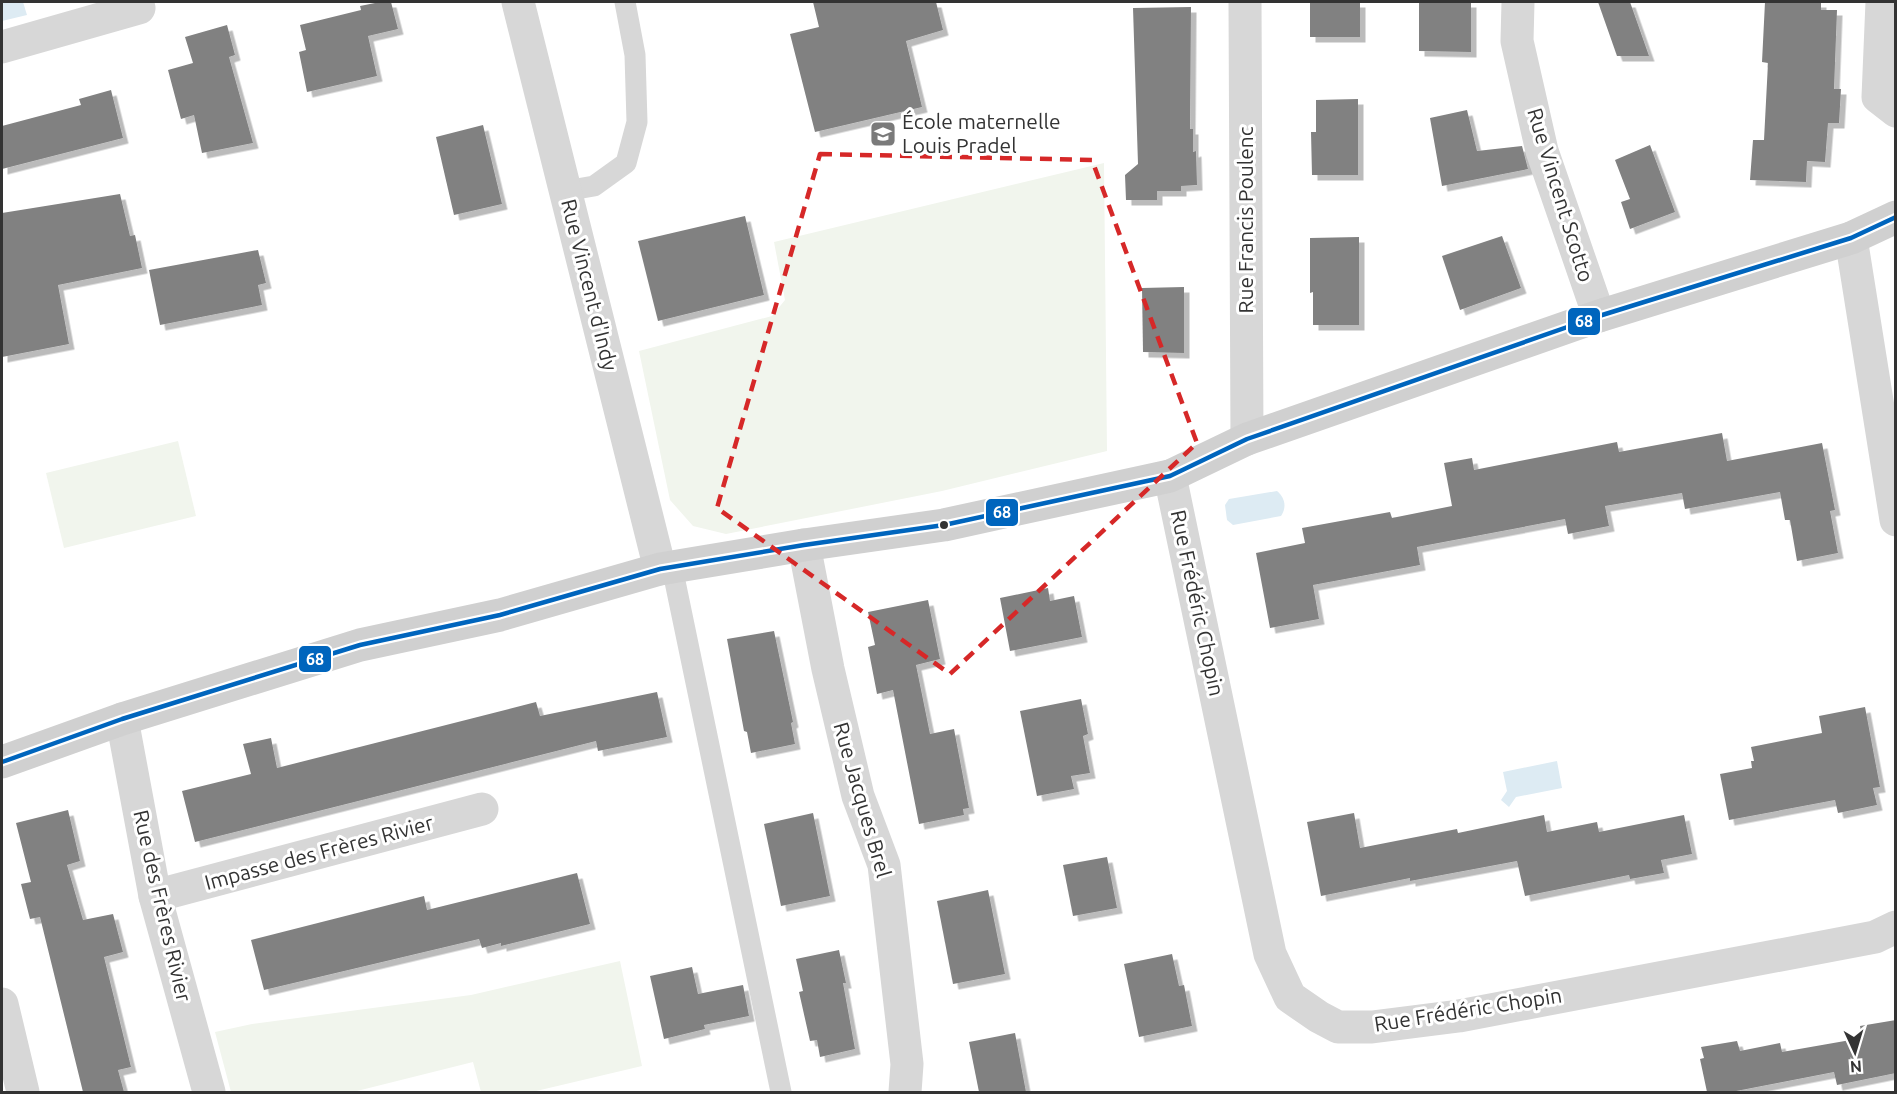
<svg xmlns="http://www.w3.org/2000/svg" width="1897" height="1094" font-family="Ubuntu,sans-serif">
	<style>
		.green { fill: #f1f5ed }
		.water { fill: #ddebf3 }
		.building { fill: #818181; filter: url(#shadow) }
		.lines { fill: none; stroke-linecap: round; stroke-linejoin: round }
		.lane { stroke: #d7d7d7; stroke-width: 21 }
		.street { stroke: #d7d7d7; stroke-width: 33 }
		.secondary { stroke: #d0d0d0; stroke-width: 33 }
		.bus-1-casing { stroke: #fff; stroke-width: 9 }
		.bus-1 { stroke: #0065bd; stroke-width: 4.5 }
		.marked { fill: none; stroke: #d62828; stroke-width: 4.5; stroke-dasharray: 12 8; stroke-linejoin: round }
		.bus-dot { fill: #333; stroke: #fff; stroke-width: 2 }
		.labels { text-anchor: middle; stroke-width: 6; stroke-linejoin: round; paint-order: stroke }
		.poi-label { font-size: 21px; fill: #333; stroke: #fff; text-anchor: start }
		.street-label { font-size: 21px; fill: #333; stroke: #fff }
		.line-badge { stroke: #fff; stroke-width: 2 }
		.badge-label { font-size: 16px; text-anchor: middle; font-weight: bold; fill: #fff }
	</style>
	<defs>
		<filter id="shadow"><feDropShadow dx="5.5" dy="5.5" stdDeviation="0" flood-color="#0004"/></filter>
	</defs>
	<rect width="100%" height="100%" fill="#fff"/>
	<g class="green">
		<polygon points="1104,163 1107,451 942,491 726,534 693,526 670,500 639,351 772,316 785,300 774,242"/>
		<polygon points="178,441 196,516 64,548 46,473"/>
		<polygon points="620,961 642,1066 532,1092 481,1092 473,1062 353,1092 231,1092 215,1032 252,1024 471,995"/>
	</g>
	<g class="water">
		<polygon points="2,2 23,2 27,15 2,21"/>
		<path d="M1277 491C1285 498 1287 507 1281 516L1233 525 1227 520 1225 505 1229 499Z"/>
		<polygon points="1557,761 1562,788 1516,797 1509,807 1501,800 1507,791 1503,772"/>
	</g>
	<g class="building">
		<polygon points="380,2 391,2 398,29 368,36 377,76 307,92 299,52 306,50 300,25 361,10 360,6"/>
		<polygon points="813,2 936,2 943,30 906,41 922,107 815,132 790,34 819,27"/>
		<rect x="1310" y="2" width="50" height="35"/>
		<polygon points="1419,2 1471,2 1471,52 1419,51"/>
		<polygon points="1598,2 1630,2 1649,56 1617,56"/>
		<polygon points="1765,2 1821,2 1821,10 1837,10 1834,89 1841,89 1839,123 1828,123 1825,162 1807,161 1806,182 1750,180 1753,140 1764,140 1768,63 1762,62"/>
		<polygon points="1191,7 1190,129 1193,129 1193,152 1196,151 1197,185 1181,186 1181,191 1157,191 1157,200 1126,200 1125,175 1138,164 1133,8"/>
		<polygon points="227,25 235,55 229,57 253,143 202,153 194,115 181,119 168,70 193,63 185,37"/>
		<polygon points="111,90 123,138 2,169 2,126 81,105 79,99"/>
		<polygon points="1358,99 1358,175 1312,175 1311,132 1316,132 1316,100"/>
		<polygon points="1467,110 1477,151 1522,146 1528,169 1442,186 1430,118"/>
		<polygon points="483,125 502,204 454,215 436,137"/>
		<polygon points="1650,145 1675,212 1630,229 1621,202 1630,199 1615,160"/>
		<polygon points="120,194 130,236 135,235 142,268 58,285 69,344 2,357 2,213"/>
		<polygon points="745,216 764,295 658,321 638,241"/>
		<polygon points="1502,236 1521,288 1460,310 1442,256"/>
		<polygon points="1359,237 1359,325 1313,325 1313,292 1310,293 1310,238"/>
		<polygon points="258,250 266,283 258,285 262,305 160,325 149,270"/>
		<polygon points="1184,287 1184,353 1143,352 1142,288"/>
		<polygon points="1722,433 1727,461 1822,443 1835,510 1830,511 1838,553 1797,561 1790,520 1785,520 1780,492 1685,509 1682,493 1605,506 1609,526 1568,534 1565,519 1417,547 1420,565 1313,585 1319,619 1270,628 1256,553 1305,543 1302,528 1390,512 1392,518 1452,506 1444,463 1472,458 1474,470 1617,442 1619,452"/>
		<polygon points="1048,588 1050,601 1074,596 1082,637 1010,651 1000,598"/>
		<polygon points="928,600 940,659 916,665 930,734 954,729 969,808 963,809 964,815 919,824 893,690 877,694 868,647 875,645 868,612"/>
		<polygon points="774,631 793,722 791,723 795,744 751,753 747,732 744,731 727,639"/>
		<polygon points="657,692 667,737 598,751 596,741 195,842 182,791 251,774 243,744 271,738 277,768 536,702 540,716"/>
		<polygon points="1081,699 1088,734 1083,736 1090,773 1071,776 1074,789 1037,796 1020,711"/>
		<polygon points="1865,707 1880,787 1873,788 1877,805 1838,813 1835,800 1729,820 1720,774 1752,768 1751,761 1754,761 1751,747 1822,733 1819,716"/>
		<polygon points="68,810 80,861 67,865 83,920 113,914 123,952 104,957 131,1067 118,1070 124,1092 83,1092 40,917 30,919 21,884 31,882 16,823"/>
		<polygon points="813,813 830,896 781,906 764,824"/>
		<polygon points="1354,813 1360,848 1457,829 1458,833 1544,815 1547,832 1597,822 1599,832 1684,815 1692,854 1661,860 1664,873 1630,879 1629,875 1525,896 1517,861 1410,881 1410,878 1321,896 1307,822"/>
		<polygon points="1107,857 1117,908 1073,916 1063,865"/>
		<polygon points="577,873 590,924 501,946 501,943 482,948 479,939 264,990 251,940 424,896 427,910"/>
		<polygon points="988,890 1005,974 953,984 937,901"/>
		<polygon points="839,950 846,983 843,983 855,1049 820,1057 817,1040 810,1041 799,992 803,991 796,959"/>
		<polygon points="1172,954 1179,986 1184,985 1192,1026 1139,1037 1124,964"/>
		<polygon points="692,967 698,994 743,985 749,1016 704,1025 705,1029 664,1039 650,976"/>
		<polygon points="1896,1020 1896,1073 1837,1085 1834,1072 1731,1092 1707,1092 1700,1059 1704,1058 1701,1047 1737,1041 1740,1051 1780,1043 1782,1052 1862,1038 1860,1026"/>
		<polygon points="1015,1033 1026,1092 979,1092 969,1042"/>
	</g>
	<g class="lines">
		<g class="lane">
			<polyline points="565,191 594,186 626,163 637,122 635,55 625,2"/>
			<polyline points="672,567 781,1092"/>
		</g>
		<g class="street">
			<polyline points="518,2 660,569"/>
			<polyline points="1245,2 1247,439"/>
			<polyline points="1518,2 1517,41 1542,151 1599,316"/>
			<polyline points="1882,2 1878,97 1896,111"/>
			<polyline points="2,47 139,8"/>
			<polyline points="1851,238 1896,520"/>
			<polyline points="1170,476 1270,954 1290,997 1319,1017 1338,1027 1372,1027 1459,1016 1875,937 1896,927"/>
			<polyline points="804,545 828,669 858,796 884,865 907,1064 905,1092"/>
			<polyline points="122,719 155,896 209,1092"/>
			<polyline points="155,896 482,809"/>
			<polyline points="2,1004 23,1092"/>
		</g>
		<polyline class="secondary" points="2,762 122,719 360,645 500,615 660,569 804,545 944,525 1170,476 1247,439 1599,316 1851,238 1896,217"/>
		<defs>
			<polyline id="bus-1" points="2,762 122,719 360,645 500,615 660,569 804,545 944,525 1170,476 1247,439 1599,316 1851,238 1896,217"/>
		</defs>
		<use href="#bus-1" class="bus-1-casing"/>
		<use href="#bus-1" class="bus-1"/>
	</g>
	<path class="marked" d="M820 154 1092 160 1197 443 950 674 717 508Z"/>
	<defs>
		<symbol id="school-square" viewBox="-11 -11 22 22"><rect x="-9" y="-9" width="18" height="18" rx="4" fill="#7a7a7a" stroke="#fff"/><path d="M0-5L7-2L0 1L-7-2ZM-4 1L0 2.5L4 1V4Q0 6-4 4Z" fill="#fff"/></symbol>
	</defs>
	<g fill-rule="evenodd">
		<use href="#school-square" x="868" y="119" width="30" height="30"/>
	</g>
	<circle class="bus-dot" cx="944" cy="525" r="5"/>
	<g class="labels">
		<g class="poi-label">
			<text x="902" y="129">École maternelle<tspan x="902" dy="24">Louis Pradel</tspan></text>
		</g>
		<g class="street-label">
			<text transform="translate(1560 195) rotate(73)" y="7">Rue Vincent Scotto</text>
			<text transform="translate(1246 220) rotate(-90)" y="7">Rue Francis Poulenc</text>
			<text transform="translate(589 285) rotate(76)" y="7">Rue Vincent d'Indy</text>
			<text transform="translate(1197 603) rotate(78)" y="7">Rue Frédéric Chopin</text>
			<text transform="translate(862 800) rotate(74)" y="7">Rue Jacques Brel</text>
			<text transform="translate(319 853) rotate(-15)" y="7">Impasse des Frères Rivier</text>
			<text transform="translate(162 906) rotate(77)" y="7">Rue des Frères Rivier</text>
			<text transform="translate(1468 1010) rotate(-9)" y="7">Rue Frédéric Chopin</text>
		</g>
	</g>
	<g class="line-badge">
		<rect x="1567" y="307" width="34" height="29" rx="6" fill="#0065bd"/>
		<rect x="985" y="498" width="34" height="29" rx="6" fill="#0065bd"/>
		<rect x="298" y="645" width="34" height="28" rx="6" fill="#0065bd"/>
	</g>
	<g class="badge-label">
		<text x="1584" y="327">68</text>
		<text x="1002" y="518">68</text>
		<text x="315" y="665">68</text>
	</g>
	<rect width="1897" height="1094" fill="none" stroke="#333333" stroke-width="6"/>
	<g transform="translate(1855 1052) rotate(176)" stroke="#ffffff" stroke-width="4.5" paint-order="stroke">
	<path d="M0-4.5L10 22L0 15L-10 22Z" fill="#333333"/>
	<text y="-9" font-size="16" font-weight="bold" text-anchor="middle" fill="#333333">N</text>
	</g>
</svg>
